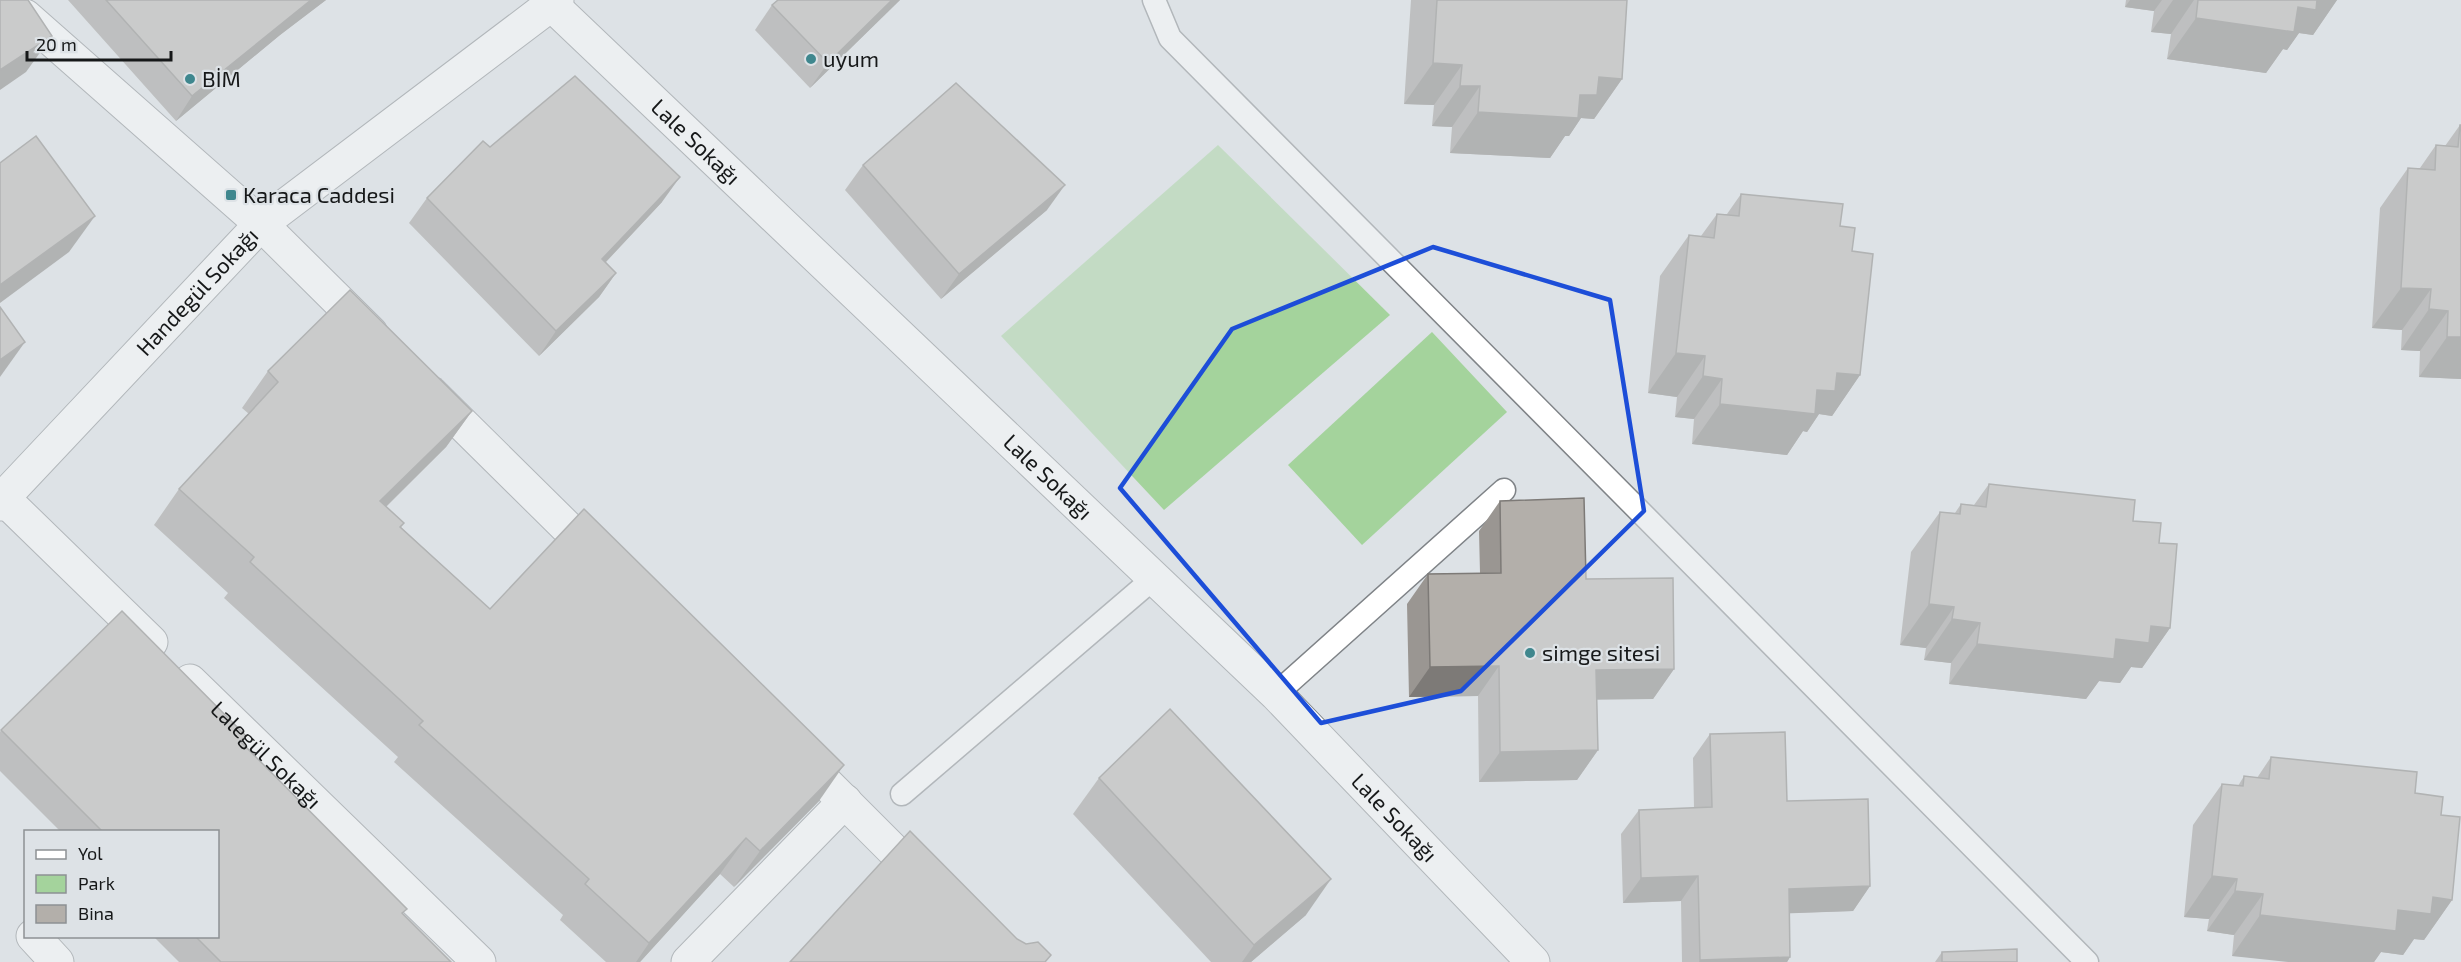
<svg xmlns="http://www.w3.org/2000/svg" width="2461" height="962" font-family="'Exo 2',sans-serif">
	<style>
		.green { fill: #a4d39c }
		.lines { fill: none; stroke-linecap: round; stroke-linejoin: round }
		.service-casing { stroke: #7f8387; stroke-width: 25 }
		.minor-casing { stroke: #7f8387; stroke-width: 35 }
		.tertiary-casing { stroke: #7f8387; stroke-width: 35 }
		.service { stroke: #fff; stroke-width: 22 }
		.minor { stroke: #fff; stroke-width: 33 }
		.tertiary { stroke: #fff; stroke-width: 33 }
		.wall { fill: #9a9692 }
		.shaded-wall { fill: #7d7a77 }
		.building { fill: #b3afaa; stroke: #7d7a77; stroke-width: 1.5 }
		.marked { fill: none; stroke: #1d4ed8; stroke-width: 4.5; stroke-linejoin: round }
		.poi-dot { fill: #3f878e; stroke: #dde2e6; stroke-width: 2 }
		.labels { text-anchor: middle; stroke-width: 4.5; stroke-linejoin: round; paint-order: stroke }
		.poi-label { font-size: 22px; fill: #161819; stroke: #dde2e6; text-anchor: start }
		.street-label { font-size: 22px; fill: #161819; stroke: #dde2e6 }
	</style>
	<rect width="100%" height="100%" fill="#dde2e6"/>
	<g class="green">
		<polygon points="1218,145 1390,315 1164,510 1001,336"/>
		<polygon points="1432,332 1507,412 1362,545 1288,465"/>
	</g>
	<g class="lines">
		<defs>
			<g id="service">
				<polyline points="1154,0 1170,38 2087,962"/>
				<polyline points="1276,694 1504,490"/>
				<polyline points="902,794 1154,578"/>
			</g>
			<g id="minor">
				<path id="s1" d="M551 4 1276 694 1533 962"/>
				<polyline points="0,7 25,16 261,224 371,333"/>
				<polyline points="431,393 599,559"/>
				<polyline points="0,499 3,498 151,642"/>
				<path id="s2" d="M190 681 479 962"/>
				<polyline points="798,755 925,882"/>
				<polyline points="33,936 57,962"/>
				<polyline points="688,962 845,801"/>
			</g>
			<g id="tertiary">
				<path id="s3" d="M0 504 3 498 261 224 557 0"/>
			</g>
		</defs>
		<use href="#service" class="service-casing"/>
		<use href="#minor" class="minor-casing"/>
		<use href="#tertiary" class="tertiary-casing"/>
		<use href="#service" class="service"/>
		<use href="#minor" class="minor"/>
		<use href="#tertiary" class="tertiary"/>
	</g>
	<g class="wall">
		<polygon points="68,0 326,0 280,35 176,121"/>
		<polygon points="900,0 810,88 755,30 772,5"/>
		<polygon points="1411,0 1627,0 1622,79 1594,119 1581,118 1569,136 1565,136 1550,158 1450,153 1452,127 1432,126 1434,105 1404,104"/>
		<polygon points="2126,0 2337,0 2313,35 2299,33 2287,50 2283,49 2266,73 2167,59 2171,34 2151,32 2154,11 2125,7"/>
		<polygon points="2460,125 2461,125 2461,379 2419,377 2420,351 2401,350 2402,330 2372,328 2380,208 2408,168 2420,168 2436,145 2445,146"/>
		<polygon points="863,165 1047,210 941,299 845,190"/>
		<polygon points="1741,194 1840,226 1852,251 1860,375 1832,416 1819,414 1807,432 1803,431 1787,455 1692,444 1694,419 1675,417 1677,397 1648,393 1660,276 1689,235 1701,236 1717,214 1727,214"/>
		<polygon points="427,198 662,202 606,262 616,273 599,297 539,356 409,223"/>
		<polygon points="268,371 472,411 446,447 386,507 404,523 401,527 490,609 819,801 734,887 720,874 640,962 606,962 560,920 563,915 394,762 398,757 224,598 228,593 154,525 179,489 249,414 242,408"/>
		<polygon points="1989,484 2133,521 2159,543 2170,628 2142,668 2131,667 2120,683 2099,681 2086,699 1949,684 1951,663 1924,660 1926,648 1900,645 1911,552 1940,512 1955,513 1961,504 1974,505"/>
		<polygon points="1500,501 1586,579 1674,669 1653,699 1597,699 1598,750 1577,780 1479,782 1478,696 1409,697 1407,604 1428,574 1480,573 1479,531"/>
		<polygon points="1,730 246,736 242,742 403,914 451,962 179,962 153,936 218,936 218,831 60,831 0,771 0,732"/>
		<polygon points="1710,734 1787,801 1870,886 1853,911 1789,913 1790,957 1787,962 1682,962 1681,901 1623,903 1621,834 1639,810 1694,808 1693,758"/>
		<polygon points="2271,757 2415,793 2441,815 2452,900 2424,940 2414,939 2403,955 2381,952 2374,962 2232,956 2234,935 2207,931 2209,919 2184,917 2193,825 2222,784 2238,786 2244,776 2257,778"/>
		<polygon points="1099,778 1306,915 1251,962 1211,962 1073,814"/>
		<polygon points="1942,952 2017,962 1935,962"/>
	</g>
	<g class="shaded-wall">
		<polygon points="311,0 326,0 280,35 176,121 192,96"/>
		<polygon points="892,0 900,0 810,88 828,63"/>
		<polygon points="2130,0 2162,0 2154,11 2125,7"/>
		<polygon points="2173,0 2194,0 2171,34 2151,32"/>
		<polygon points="2312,0 2337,0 2313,35 2299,33 2287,50 2283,49 2266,73 2167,59 2196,18 2298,7"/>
		<polygon points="52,36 26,72 0,90 0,70"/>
		<polygon points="1433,63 1462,65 1434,105 1404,104"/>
		<polygon points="1599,77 1622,79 1594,119 1581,118 1569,136 1565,136 1550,158 1450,153 1478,112 1580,95"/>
		<polygon points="1460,86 1480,86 1452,127 1432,126"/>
		<polygon points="680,177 662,202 585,284 602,259"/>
		<polygon points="1065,185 1047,210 941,299 959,274"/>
		<polygon points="95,216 69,252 0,303 0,285"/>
		<polygon points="616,273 599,297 539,356 556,331"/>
		<polygon points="2401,288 2431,289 2402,330 2372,328"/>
		<polygon points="2429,309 2448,311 2420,351 2401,350"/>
		<polygon points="2447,337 2461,337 2461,379 2419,377"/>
		<polygon points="25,342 0,377 0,360"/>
		<polygon points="1676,353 1705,356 1677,397 1648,393"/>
		<polygon points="1837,373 1860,375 1832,416 1819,414 1807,432 1803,431 1787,455 1692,444 1720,404 1817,390"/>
		<polygon points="1703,376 1722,379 1694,419 1675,417"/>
		<polygon points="472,411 446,447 355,537 380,501"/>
		<polygon points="1929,604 1954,607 1926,648 1900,645"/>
		<polygon points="1952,619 1980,623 1951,663 1924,660"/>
		<polygon points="2151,626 2170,628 2142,668 2131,667 2120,683 2099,681 2086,699 1949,684 1977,644 2116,639"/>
		<polygon points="1499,666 1478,696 1409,697 1430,667"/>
		<polygon points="1674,669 1653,699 1575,700 1596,670"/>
		<polygon points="1598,750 1577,780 1479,782 1500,752"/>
		<polygon points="844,765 819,801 734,887 760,851"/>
		<polygon points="746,838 720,874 640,962 636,962 649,943"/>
		<polygon points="1698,876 1681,901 1623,903 1641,878"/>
		<polygon points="2212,876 2237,879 2209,919 2184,917"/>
		<polygon points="1331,879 1306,915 1251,962 1242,962 1254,945"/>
		<polygon points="1870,886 1853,911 1772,914 1789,889"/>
		<polygon points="2235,891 2263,894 2234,935 2207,931"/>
		<polygon points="2433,897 2452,900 2424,940 2414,939 2403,955 2381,952 2374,962 2288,962 2232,956 2260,915 2398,910"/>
		<polygon points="1790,957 1787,962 1699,962 1700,960"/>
	</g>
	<g class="building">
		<polygon points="0,0 28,0 52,36 0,70"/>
		<polygon points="106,0 311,0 192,96"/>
		<polygon points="778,0 892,0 828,63 772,5"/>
		<polygon points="1437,0 1627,0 1622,79 1599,77 1597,95 1580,95 1578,118 1478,112 1480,86 1460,86 1462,65 1433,63"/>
		<polygon points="2198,0 2317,0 2316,10 2298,7 2294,32 2196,18"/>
		<polygon points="575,76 680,177 602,259 616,273 556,331 427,198 483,141 490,147"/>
		<polygon points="956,83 1065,185 959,274 863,165"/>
		<polygon points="2460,125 2461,125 2461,337 2447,337 2448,311 2429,309 2431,289 2401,288 2408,168 2435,170 2436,145 2458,147"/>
		<polygon points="36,136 95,216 0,285 0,163"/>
		<polygon points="1741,194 1843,204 1840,226 1855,228 1852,251 1873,254 1860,375 1837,373 1835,391 1817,390 1815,414 1720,404 1722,379 1703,376 1705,356 1676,353 1689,235 1714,238 1717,214 1739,216"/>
		<polygon points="350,290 472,411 380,501 404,523 400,527 490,609 584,509 844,765 760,851 746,838 649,943 585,884 589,879 419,725 423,721 250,562 254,557 179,489 278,382 268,371"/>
		<polygon points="0,307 25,342 0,360"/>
		<polygon points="1989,484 2135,500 2133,521 2161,523 2159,543 2177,544 2170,628 2151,626 2149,643 2116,639 2114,659 1977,644 1980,623 1952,619 1954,607 1929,604 1940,512 1960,514 1961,504 1986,507"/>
		<polygon points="1584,498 1586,579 1673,578 1674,669 1596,670 1598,750 1500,752 1499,666 1430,667 1428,574 1501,573 1500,501"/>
		<polygon points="122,611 246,736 240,741 407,909 402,913 451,962 221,962 195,936 218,936 218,831 102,831 1,730"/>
		<polygon points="1170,709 1331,879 1254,945 1099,778"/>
		<polygon points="1785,732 1787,801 1868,799 1870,886 1789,889 1790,957 1700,960 1698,876 1641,878 1639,810 1712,807 1710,734"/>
		<polygon points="2271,757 2417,772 2415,793 2443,797 2441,815 2460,817 2452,900 2433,897 2431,914 2398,910 2396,931 2260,915 2263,894 2235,891 2237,879 2212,876 2222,784 2243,786 2244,776 2269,779"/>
		<polygon points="910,831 1017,939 1026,944 1038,942 1051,955 1045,962 790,962"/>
		<polygon points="2017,949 2017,962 1942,962 1942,952"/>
	</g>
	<path d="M0 0H2461V962H0ZM1433 247 1610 300 1644 511 1461 691 1321 723 1120 488 1232 329Z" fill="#dde2e6" fill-opacity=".55" fill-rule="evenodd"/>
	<path class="marked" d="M1433 247 1610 300 1644 511 1461 691 1321 723 1120 488 1232 329Z"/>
	<g class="poi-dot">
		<circle cx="811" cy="59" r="6"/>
		<circle cx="190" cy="79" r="6"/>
		<rect x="225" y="189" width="12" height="12" rx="3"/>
		<circle cx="1530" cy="653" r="6"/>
	</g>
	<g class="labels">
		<g class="poi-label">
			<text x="823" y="67">uyum</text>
			<text x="202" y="87">BİM</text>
			<text x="243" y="203">Karaca Caddesi</text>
			<text x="1542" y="661">simge sitesi</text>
		</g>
		<g class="street-label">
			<text dy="8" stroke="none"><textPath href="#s1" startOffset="200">Lale Sokağı</textPath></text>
			<text dy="8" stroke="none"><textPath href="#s3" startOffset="290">Handegül Sokağı</textPath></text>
			<text dy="8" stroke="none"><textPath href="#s1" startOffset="686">Lale Sokağı</textPath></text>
			<text dy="8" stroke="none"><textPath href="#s2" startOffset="106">Lalegül Sokağı</textPath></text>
			<text dy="8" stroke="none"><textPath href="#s1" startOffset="1172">Lale Sokağı</textPath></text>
		</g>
	</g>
	<rect x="24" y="830" width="195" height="108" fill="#dde2e6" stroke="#8d9194" stroke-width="1.5"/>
	<rect x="36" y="850" width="30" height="9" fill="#ffffff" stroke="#8d9194" stroke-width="1.5"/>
	<text x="78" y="860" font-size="18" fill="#161819">Yol</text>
	<rect x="36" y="875" width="30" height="18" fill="#a4d39c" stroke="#8d9194" stroke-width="1.5"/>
	<text x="78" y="890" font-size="18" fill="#161819">Park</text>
	<rect x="36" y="905" width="30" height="18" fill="#b3afaa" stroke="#8d9194" stroke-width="1.5"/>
	<text x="78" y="920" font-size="18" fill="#161819">Bina</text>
	<path d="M27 51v9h144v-9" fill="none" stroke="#161819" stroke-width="3"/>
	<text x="36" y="51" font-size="18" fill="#161819" stroke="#dde2e6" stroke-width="4.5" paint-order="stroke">20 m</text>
</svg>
